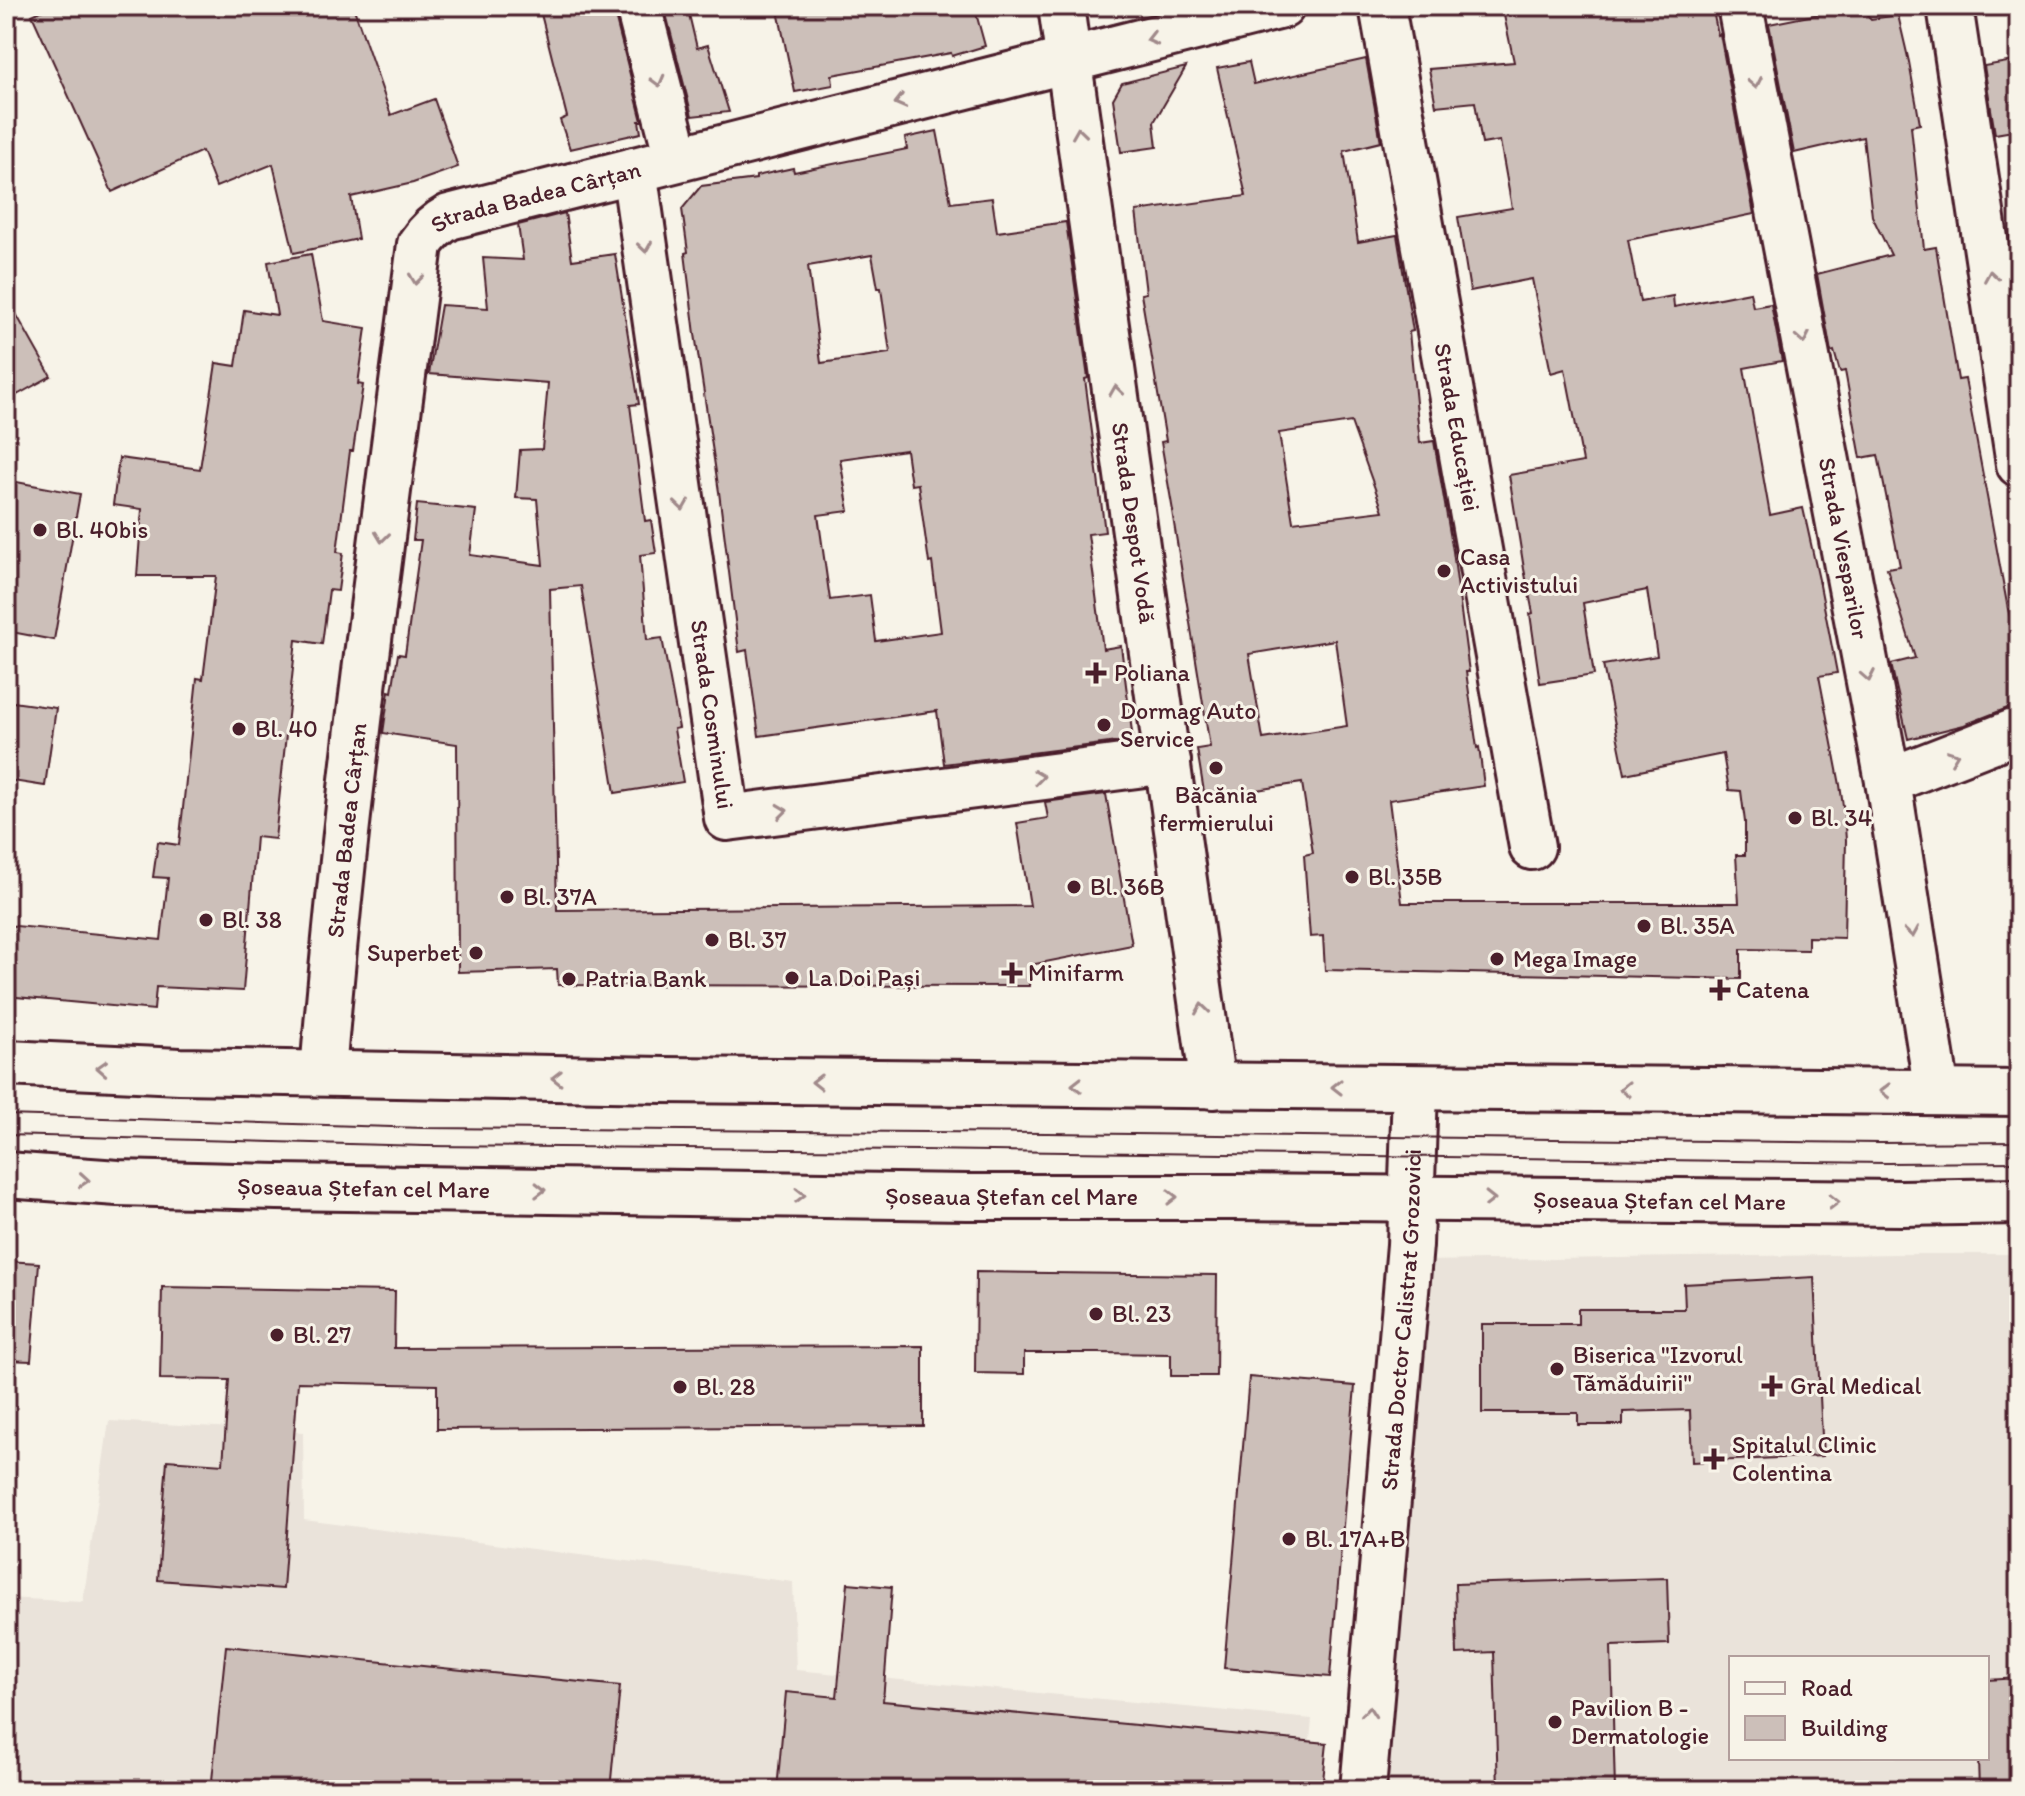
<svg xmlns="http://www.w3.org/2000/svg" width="2025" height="1796" font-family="Itim,sans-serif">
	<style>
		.built { fill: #eae3da; fill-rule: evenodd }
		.building { fill: #ccbfb9; stroke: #4a1f2b; stroke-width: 2; fill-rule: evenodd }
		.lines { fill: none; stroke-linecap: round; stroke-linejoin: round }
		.minor-casing { stroke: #4a1f2b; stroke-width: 50 }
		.major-casing { stroke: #4a1f2b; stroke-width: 50 }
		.minor { stroke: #f7f3e8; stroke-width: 44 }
		.major { stroke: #f7f3e8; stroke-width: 44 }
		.tram { stroke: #4a1f2b; stroke-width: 2 }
		.oneway { stroke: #a0898a }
		.poi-dot { fill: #4a1f2b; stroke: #f7f3e8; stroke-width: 3 }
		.labels { text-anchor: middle; stroke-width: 6; stroke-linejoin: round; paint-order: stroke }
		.street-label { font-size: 24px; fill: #4a1f2b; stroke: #f7f3e8 }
		.poi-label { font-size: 24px; fill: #4a1f2b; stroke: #f7f3e8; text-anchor: start }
	</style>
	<rect width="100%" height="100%" fill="#f7f3e8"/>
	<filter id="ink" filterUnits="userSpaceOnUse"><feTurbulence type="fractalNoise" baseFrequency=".0125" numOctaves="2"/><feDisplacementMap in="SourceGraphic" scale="16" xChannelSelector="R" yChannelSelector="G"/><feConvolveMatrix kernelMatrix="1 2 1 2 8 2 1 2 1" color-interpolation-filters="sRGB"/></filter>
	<g filter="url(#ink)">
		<g class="built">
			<path d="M1898 1254H2019V1790H1388L1421 1261ZM1731 1658H1987V1758H1731Z"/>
			<polygon points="109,1421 303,1432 304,1520 793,1582 796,1670 1312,1719 1305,1790 6,1790 6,1598 83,1602"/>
		</g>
		<g class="building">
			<polygon points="52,6 353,6 391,115 434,99 458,167 413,183 351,197 358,239 294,253 273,164 216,187 202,151 112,192 32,15"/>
			<polygon points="539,6 614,6 614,12 642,121 639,121 641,133 570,149 560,120 567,117"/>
			<polygon points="664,6 687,6 697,48 708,45 729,112 692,116"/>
			<polygon points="777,6 974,6 985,46 952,56 951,53 832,75 833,85 795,92"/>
			<path d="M1502 6H1712L1718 35 1720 34 1754 214 1628 240 1640 302 1673 296 1674 307 1750 292 1753 307 1771 304 1782 361 1744 368 1770 515 1803 508 1819 580 1837 673 1819 676 1840 785 1844 813 1846 840 1844 938 1808 937V950L1741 949V979L1325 970 1323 936 1310 937 1304 855 1313 853 1302 783 1205 798 1197 749 1210 747 1172 511H1173L1161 442 1166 441 1141 294 1146 293 1136 211 1246 196 1217 68 1249 62 1254 84 1366 59 1381 142 1344 151 1358 242 1397 235 1413 331 1409 332 1420 443 1434 441 1453 551 1469 672H1466L1477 748 1479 747 1484 786 1389 800 1402 903H1739L1736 855H1745V822L1741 791 1729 790 1723 754 1625 774 1603 665 1657 656 1647 590 1583 603 1594 675 1540 683 1530 614 1533 613 1524 569 1509 475 1583 462 1565 369 1551 373 1532 279 1470 291 1458 217 1512 208 1500 141 1482 144 1475 102 1436 106 1429 69 1514 62ZM1351 422 1383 511 1293 522 1279 433ZM1335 640 1347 726 1263 739 1249 654Z"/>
			<polygon points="1859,6 1871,19 1898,15 1909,62 1920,124 1911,126 1924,249 1936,247 1958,380 1965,379 2008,609 2019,652 2019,706 2010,707 1964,725 1908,739 1891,664 1915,658 1887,568 1900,566 1878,455 1861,458 1845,371 1840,372 1834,351 1831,352 1817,274 1891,255 1872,216 1863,137 1794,153 1769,24"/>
			<polygon points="2019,60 2019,130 1995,134 1984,66"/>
			<polygon points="1186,67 1154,122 1157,147 1121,152 1113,99 1122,83"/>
			<path d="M937 131 951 203 992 198 997 232 1066 222 1088 378 1085 379 1105 532 1088 534 1103 649 1121 646 1133 740 944 764 937 711 759 736 747 650 739 652 719 492 695 334 685 253 688 252 682 209 701 186 756 179V176L793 168 794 172 907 149 905 138ZM872 255 878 288H881L890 353 821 363 808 266ZM906 450 911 485 918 484 929 563 932 562 941 632 876 641 870 595 830 600 818 515 849 511 840 459Z"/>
			<polygon points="565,213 572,260 615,254 639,404 630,405 645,521 651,520 656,553 640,555 647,640 662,638 679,728 674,729 683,782 615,793 581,586 550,589 557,910 1030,906 1017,823 1048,818 1045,802 1106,794 1132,945 1030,965 1029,986 558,985 557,969 458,972 457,744 383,733 389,691 392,692 398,654 405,655 421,540 413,540 417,504 476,510 470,555 543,565 537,499 516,498 520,450 542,449 548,383 429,374 441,305 488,308 483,258 523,260 518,225"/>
			<polygon points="311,254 323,321 366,328 358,384 363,385 353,451 350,451 337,552 343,553 338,591 329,590 322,644 296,640 275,839 256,837 243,991 156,987 154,1010 6,996 6,925 161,940 168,878 153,877 158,842 179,845 197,678 203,679 216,576 137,576 142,509 113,505 119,458 200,469 216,363 236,366 244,310 277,315 268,262"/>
			<polygon points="6,296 51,376 17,395 6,374"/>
			<polygon points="6,480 80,494 54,640 6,631"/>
			<polygon points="6,701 56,708 45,786 6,780"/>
			<polygon points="6,1261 39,1263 31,1361 6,1360"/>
			<polygon points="976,1272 1217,1275 1216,1376 1171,1376 1171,1354 1098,1353 1024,1353 1024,1374 975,1373"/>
			<polygon points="1814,1277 1823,1456 1692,1462 1690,1410 1623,1412 1623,1425 1578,1425 1578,1413 1482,1413 1482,1324 1578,1324 1578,1309 1685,1309 1684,1284"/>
			<polygon points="162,1287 395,1291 394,1348 923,1346 923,1426 437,1429 437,1385 298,1382 283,1589 158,1580 167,1460 223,1464 229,1380 160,1379"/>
			<polygon points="1249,1377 1355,1386 1330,1677 1224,1668"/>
			<polygon points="1667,1578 1669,1644 1611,1646 1615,1790 1498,1790 1494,1652 1457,1654 1455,1584"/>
			<polygon points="848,1583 892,1587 883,1701 1327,1743 1322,1790 777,1790 786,1692 837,1697"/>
			<polygon points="226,1646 620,1686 610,1790 211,1790"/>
			<polygon points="2019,1678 2019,1790 1979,1790 1978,1758 1987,1758 1987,1680"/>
		</g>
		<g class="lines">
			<defs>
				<g id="minor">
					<polyline points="638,6 677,158"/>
					<path id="s1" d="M1061 6 1213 1086"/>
					<path id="s2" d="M1382 6 1532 847"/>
					<path id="s3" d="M1740 6 1888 781 1937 1092"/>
					<polyline points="1950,6 2019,464"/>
					<path id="s4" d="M634 170 727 818 1168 761"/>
					<polyline points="1888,781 2019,730"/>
					<path id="s5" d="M323 1073C345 796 385 520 420 244 428 232 436 224 449 217L1282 6"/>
					<path id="s6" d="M1363 1790 1410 1245 1415 1088"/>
				</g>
				<g id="major">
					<polyline points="6,1063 180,1071 663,1080 2019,1093"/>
					<path id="s7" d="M6 1175 118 1183 278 1187 967 1197H1233L1902 1203 2019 1201"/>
				</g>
			</defs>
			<use href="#minor" class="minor-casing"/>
			<use href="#major" class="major-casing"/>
			<use href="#minor" class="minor"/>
			<use href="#major" class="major"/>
			<g class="tram">
				<polyline points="6,1115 424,1128 1048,1133 1879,1143 2019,1142"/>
				<polyline points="6,1135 425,1146 920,1150 1886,1163 2019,1162"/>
			</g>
		</g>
		<defs><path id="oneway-chevron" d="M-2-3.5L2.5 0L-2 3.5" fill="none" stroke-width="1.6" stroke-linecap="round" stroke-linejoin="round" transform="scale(2)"/></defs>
		<g class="oneway">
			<use href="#oneway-chevron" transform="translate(1152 39) rotate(166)"/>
			<use href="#oneway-chevron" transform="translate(658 81) rotate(75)"/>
			<use href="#oneway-chevron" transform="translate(1755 83) rotate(79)"/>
			<use href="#oneway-chevron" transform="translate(900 102) rotate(166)"/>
			<use href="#oneway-chevron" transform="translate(1079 133) rotate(-98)"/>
			<use href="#oneway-chevron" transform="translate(645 247) rotate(82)"/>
			<use href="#oneway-chevron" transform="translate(1991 276) rotate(-99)"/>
			<use href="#oneway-chevron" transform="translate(416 279) rotate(97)"/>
			<use href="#oneway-chevron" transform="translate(1803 338) rotate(79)"/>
			<use href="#oneway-chevron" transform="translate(1116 391) rotate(-98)"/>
			<use href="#oneway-chevron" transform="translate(682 505) rotate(82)"/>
			<use href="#oneway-chevron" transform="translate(382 537) rotate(97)"/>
			<use href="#oneway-chevron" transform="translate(1868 676) rotate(79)"/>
			<use href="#oneway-chevron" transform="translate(1953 756) rotate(-21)"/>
			<use href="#oneway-chevron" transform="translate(1039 777) rotate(-8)"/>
			<use href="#oneway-chevron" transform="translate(782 811) rotate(-7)"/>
			<use href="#oneway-chevron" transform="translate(1912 932) rotate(81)"/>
			<use href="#oneway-chevron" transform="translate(1202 1009) rotate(-98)"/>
			<use href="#oneway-chevron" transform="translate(102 1068) rotate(-177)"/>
			<use href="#oneway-chevron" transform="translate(557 1078) rotate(-179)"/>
			<use href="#oneway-chevron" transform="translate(817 1082) rotate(-179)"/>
			<use href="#oneway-chevron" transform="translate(1077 1085) rotate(-180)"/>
			<use href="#oneway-chevron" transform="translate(1337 1087) rotate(-180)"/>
			<use href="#oneway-chevron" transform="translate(1625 1089) rotate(-180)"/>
			<use href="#oneway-chevron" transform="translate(1885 1091) rotate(-180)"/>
			<use href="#oneway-chevron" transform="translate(84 1180) rotate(4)"/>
			<use href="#oneway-chevron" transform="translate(540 1190) rotate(1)"/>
			<use href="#oneway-chevron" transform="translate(800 1195) rotate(1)"/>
			<use href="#oneway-chevron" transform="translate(1172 1197)"/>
			<use href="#oneway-chevron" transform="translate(1490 1199) rotate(1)"/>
			<use href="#oneway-chevron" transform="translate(1834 1202) rotate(1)"/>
			<use href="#oneway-chevron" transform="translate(1369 1712) rotate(-85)"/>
		</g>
	</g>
	<g class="poi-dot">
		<circle cx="40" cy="530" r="8"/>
		<circle cx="1444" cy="571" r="8"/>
		<path d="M1092 661h8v8h8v8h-8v8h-8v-8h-8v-8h8z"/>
		<circle cx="1104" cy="725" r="8"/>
		<circle cx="239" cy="729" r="8"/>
		<circle cx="1216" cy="768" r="8"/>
		<circle cx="1795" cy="818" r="8"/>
		<circle cx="1352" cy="877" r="8"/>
		<circle cx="1074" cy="887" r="8"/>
		<circle cx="507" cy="897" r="8"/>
		<circle cx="206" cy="920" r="8"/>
		<circle cx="1644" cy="926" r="8"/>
		<circle cx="712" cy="940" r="8"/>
		<circle cx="476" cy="953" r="8"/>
		<circle cx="1497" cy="959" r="8"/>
		<path d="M1008 961h8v8h8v8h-8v8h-8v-8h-8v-8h8z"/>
		<circle cx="792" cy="978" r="8"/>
		<circle cx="569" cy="979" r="8"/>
		<path d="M1716 978h8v8h8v8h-8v8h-8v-8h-8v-8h8z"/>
		<circle cx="1096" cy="1314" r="8"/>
		<circle cx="277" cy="1335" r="8"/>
		<circle cx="1557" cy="1369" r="8"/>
		<path d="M1768 1374h8v8h8v8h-8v8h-8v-8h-8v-8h8z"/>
		<circle cx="680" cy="1387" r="8"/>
		<path d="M1710 1447h8v8h8v8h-8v8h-8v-8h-8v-8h8z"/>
		<circle cx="1289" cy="1539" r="8"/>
		<circle cx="1555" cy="1722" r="8"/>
	</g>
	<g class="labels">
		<g class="street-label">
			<text dy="8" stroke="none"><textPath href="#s5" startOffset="964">Strada Badea Cârțan</textPath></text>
			<text dy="8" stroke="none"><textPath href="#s2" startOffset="428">Strada Educației</textPath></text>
			<text dy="8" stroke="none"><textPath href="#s1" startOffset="522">Strada Despot Vodă</textPath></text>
			<text dy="8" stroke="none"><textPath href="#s3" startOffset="552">Strada Viesparilor</textPath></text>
			<text dy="8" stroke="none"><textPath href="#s4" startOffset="550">Strada Cosminului</textPath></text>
			<text dy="8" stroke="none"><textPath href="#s5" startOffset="244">Strada Badea Cârțan</textPath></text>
			<text dy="8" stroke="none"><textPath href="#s7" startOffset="358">Șoseaua Ștefan cel Mare</textPath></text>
			<text dy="8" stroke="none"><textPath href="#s7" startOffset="1006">Șoseaua Ștefan cel Mare</textPath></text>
			<text dy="8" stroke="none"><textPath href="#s7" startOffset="1654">Șoseaua Ștefan cel Mare</textPath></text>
			<text dy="8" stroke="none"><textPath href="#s6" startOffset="472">Strada Doctor Calistrat Grozovici</textPath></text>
		</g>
		<g class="poi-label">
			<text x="56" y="538">Bl. 40bis</text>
			<text x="1460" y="565">Casa<tspan x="1460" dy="28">Activistului</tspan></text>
			<text x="1114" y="681">Poliana</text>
			<text x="1120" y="719">Dormag Auto<tspan x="1120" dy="28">Service</tspan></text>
			<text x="255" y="737">Bl. 40</text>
			<text x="1216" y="803" text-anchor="middle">Băcănia<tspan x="1216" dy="28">fermierului</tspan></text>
			<text x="1811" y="826">Bl. 34</text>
			<text x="1368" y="885">Bl. 35B</text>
			<text x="1090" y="895">Bl. 36B</text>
			<text x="523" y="905">Bl. 37A</text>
			<text x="222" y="928">Bl. 38</text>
			<text x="1660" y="934">Bl. 35A</text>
			<text x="728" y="948">Bl. 37</text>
			<text x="460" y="961" text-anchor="end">Superbet</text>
			<text x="1513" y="967">Mega Image</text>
			<text x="1028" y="981">Minifarm</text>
			<text x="808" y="986">La Doi Pași</text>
			<text x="585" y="987">Patria Bank</text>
			<text x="1736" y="998">Catena</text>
			<text x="1112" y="1322">Bl. 23</text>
			<text x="293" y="1343">Bl. 27</text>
			<text x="1573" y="1363">Biserica "Izvorul<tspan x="1573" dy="28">Tămăduirii"</tspan></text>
			<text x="1790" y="1394">Gral Medical</text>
			<text x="696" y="1395">Bl. 28</text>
			<text x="1732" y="1453">Spitalul Clinic<tspan x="1732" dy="28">Colentina</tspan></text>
			<text x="1305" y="1547">Bl. 17A+B</text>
			<text x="1571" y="1716">Pavilion B -<tspan x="1571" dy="28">Dermatologie</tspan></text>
		</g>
	</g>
	<rect width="2025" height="1796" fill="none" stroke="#f7f3e8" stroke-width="32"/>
	<rect x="16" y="16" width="1993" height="1764" fill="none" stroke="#4a1f2b" stroke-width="3" filter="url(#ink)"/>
	<rect x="1729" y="1656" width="260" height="104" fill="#f7f3e8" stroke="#b29e9c" stroke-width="2"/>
	<rect x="1745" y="1682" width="40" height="12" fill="#f7f3e8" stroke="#b29e9c" stroke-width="2"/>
	<text x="1801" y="1696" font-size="24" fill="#4a1f2b">Road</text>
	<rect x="1745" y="1716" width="40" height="24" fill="#ccbfb9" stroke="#b29e9c" stroke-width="2"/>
	<text x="1801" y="1736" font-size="24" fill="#4a1f2b">Building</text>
</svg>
